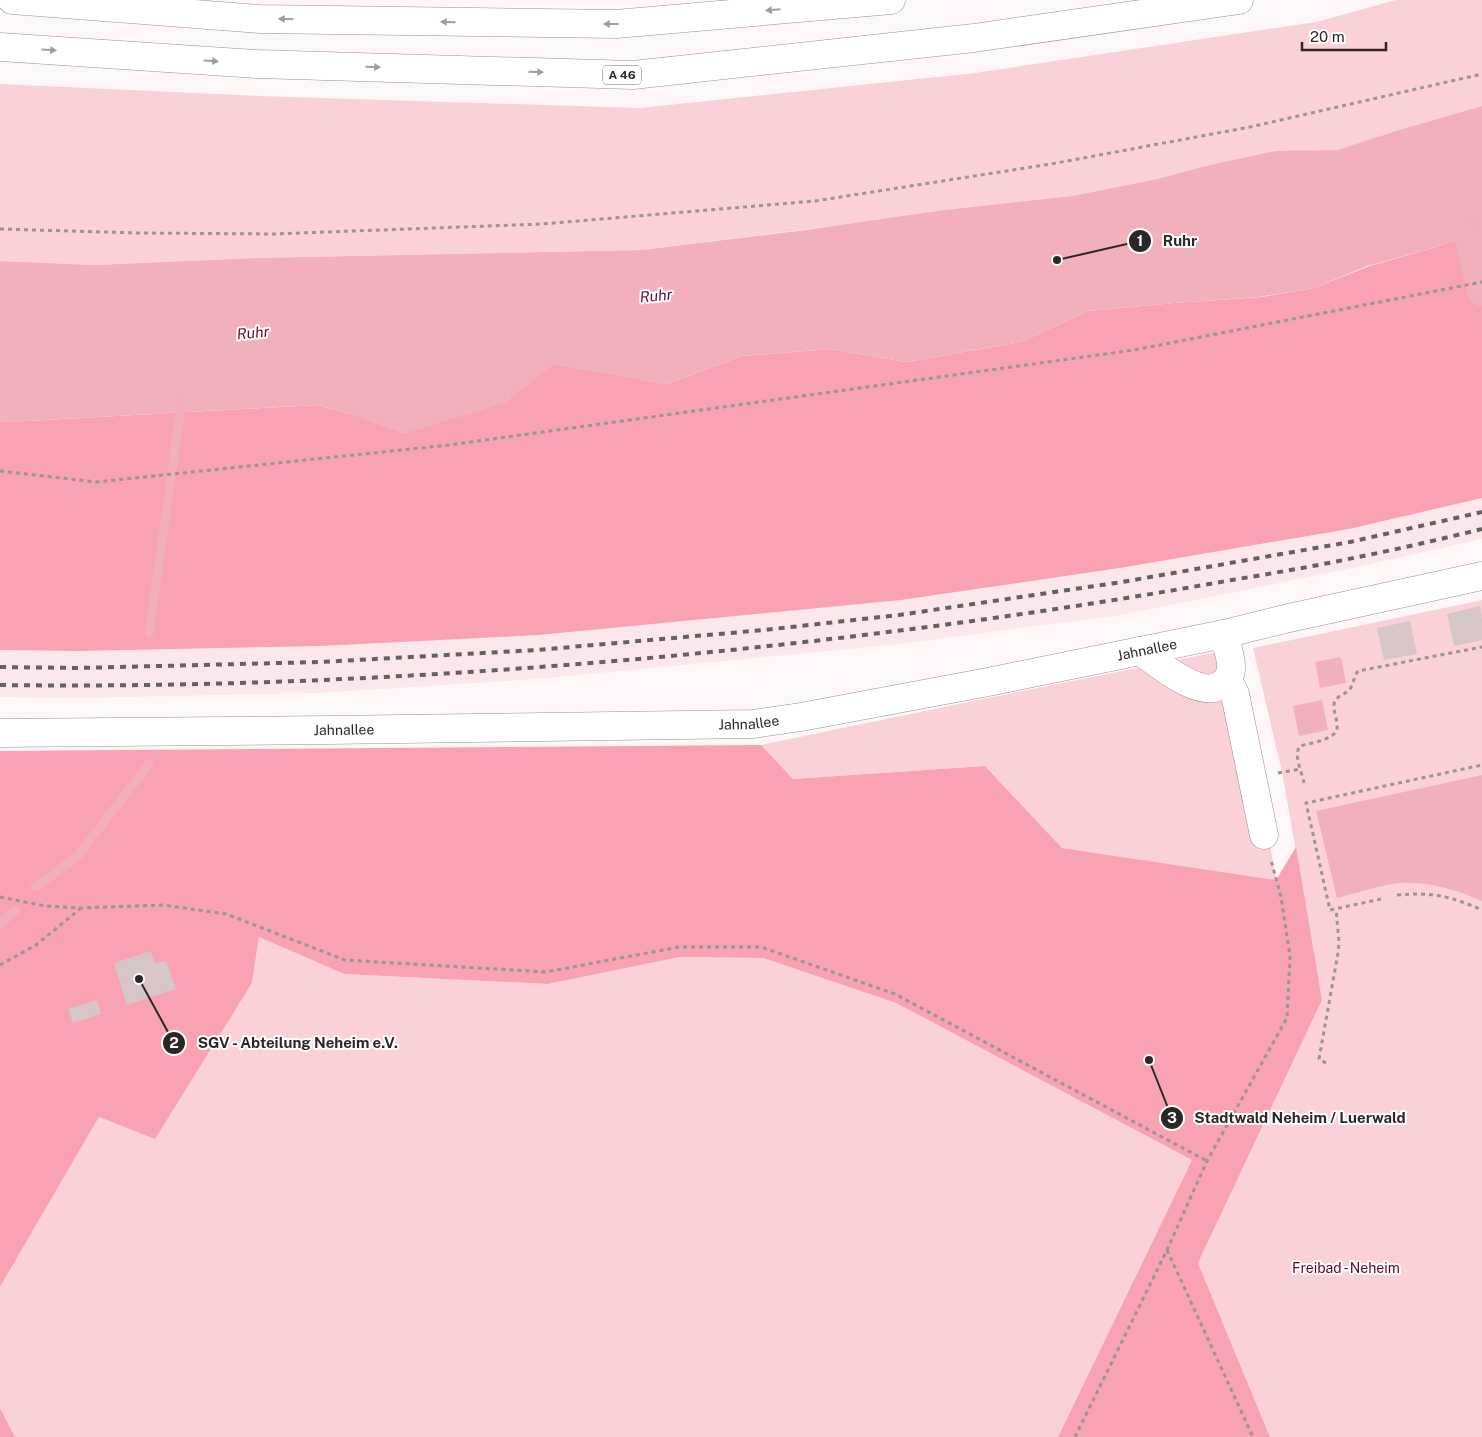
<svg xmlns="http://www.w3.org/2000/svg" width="1482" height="1437" font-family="'Public Sans',sans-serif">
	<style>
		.built { fill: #fce7ea }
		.green { fill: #fbd1d8 }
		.forest { fill: #f8a2b2 }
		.water { fill: #f2b0bc }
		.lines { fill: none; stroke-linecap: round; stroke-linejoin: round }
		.stream { stroke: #f2b0bc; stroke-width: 9 }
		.canal { stroke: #f2b0bc; stroke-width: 30 }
		.building { fill: #d7c6c8 }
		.minor-casing { stroke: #9d8d8f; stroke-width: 29 }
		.highway-casing { stroke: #9d8d8f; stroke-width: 29 }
		.path { stroke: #9b9495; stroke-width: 3; stroke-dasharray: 4 4; stroke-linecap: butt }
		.minor { stroke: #fff; stroke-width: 28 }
		.highway { stroke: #fff; stroke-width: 28 }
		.rail { stroke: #676061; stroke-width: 4; stroke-dasharray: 6 6; stroke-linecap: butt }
		.oneway { fill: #a09d9e }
		.labels { text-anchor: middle; stroke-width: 4; stroke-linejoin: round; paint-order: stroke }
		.shield { fill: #fff; stroke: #6c6768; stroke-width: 1 }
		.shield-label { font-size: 12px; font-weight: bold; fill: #2d2627 }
		.street-label { font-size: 14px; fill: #2d2627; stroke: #fff }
		.park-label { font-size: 14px; fill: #640229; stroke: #fff }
		.water-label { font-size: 15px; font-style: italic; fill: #69082c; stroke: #fff }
		.leader { fill: none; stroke: #2d2627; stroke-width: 2 }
		.callout-dot { fill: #2d2627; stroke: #fff; stroke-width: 2 }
		.mark-label { font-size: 15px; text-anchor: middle; font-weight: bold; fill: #fff }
		.callout-label { font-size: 15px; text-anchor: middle; font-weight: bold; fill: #2d2627; stroke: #fff; stroke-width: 4; stroke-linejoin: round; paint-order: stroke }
	</style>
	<rect width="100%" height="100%" fill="#fef7f8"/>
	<polygon class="built" points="1482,498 1482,539 1358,567 1121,615 901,644 536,679 318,693 73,698 0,697 0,650 77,651 539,635 901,600 1120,568 1349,529"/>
	<g class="green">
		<polygon points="1396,0 1482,0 1482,106 1402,129 1337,150 1277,152 1209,165 1157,179 1072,196 641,250 255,258 95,265 0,261 0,84 259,96 640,108 975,73 1316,22"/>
		<polygon points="1482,600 1482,1437 1270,1437 1198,1263 1322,1000 1282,772 1253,648"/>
		<polygon points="1237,648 1276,880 1062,848 985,766 793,779 761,745 983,699"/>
		<polygon points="259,937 344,974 548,984 680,957 763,958 896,1003 1192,1160 1058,1437 15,1437 0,1408 0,1287 99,1117 154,1138 252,983"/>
	</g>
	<g class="forest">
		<polygon points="1482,230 1482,498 1349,529 1120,568 901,600 539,635 320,646 77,651 0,650 0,420 9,422 317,405 350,414 504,403 553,364 667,384 742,356 830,349 906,362 1021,342 1088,311 1175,303 1261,297 1314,288 1369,266 1430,249"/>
		<polygon points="761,745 793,779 985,766 1062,848 1276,880 1296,847 1322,1000 1198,1263 1270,1437 1058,1437 1192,1160 896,1003 763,958 680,957 548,984 344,974 259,937 252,983 155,1139 99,1117 0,1287 0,751"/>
		<polygon points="0,1408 15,1437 0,1437"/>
	</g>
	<g class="water">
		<polygon points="1482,106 1482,230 1430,249 1367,266 1314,288 1259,297 1175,303 1088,311 1021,342 906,362 830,349 742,356 667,384 553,365 504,403 404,434 350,414 317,405 9,422 0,420 0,261 95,265 255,258 641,250 805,230 945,210 1072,196 1157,179 1209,165 1276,151 1337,150 1402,129"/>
		<polygon points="1341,657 1346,683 1320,688 1315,662"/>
		<polygon points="1322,700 1328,730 1299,736 1293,706"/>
		<path d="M1482 775V901C1457 890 1429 881 1400 883 1379 885 1358 893 1337 898L1316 811Z"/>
	</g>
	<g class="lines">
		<g class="stream">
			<polyline points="149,633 182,401"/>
			<polyline points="35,887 76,858 149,764"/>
			<polyline points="0,924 16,910"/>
		</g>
		<polyline class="canal" points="1469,235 1482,291"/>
	</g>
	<g class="building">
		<polygon points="1480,606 1482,619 1482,640 1454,646 1447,614"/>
		<polygon points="1410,621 1417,654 1384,660 1377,628"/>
		<polygon points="151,951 155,964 166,961 176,989 127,1005 114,963"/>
		<polygon points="97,1000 101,1014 73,1023 68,1009"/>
	</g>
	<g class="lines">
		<defs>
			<g id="minor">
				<path d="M1140 651C1158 663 1201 701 1222 684 1227 680 1231 675 1231 668 1232 659 1226 643 1224 634"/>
				<polyline points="1228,680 1235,694 1264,835"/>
				<path id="s1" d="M0 733 329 730 753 724 801 717 988 682 1224 634 1289 618 1482 576"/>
			</g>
			<g id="highway">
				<polyline points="12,0 260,19 616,24 891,0"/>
				<polyline points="0,47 257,64 633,75 974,38 1239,0"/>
			</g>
		</defs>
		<use href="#minor" class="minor-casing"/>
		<use href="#highway" class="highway-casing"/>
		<g class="path">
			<polyline points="0,229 139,233 273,234 542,224 815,201 1051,164 1250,127 1482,74"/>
			<polyline points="0,471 96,482 449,445 1134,350 1482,282"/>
			<polyline points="1278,773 1301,769"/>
			<path d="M1304 783C1302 772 1293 755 1300 746 1310 743 1336 740 1337 728 1338 720 1333 712 1334 704 1336 695 1345 695 1350 689 1354 683 1354 676 1358 671L1482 647"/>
			<path d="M1397 895C1433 892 1450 896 1482 910"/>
			<polyline points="0,897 45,906 80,908 163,905 226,914 345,960 546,972 679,947 761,947 895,994 1207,1161"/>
			<polyline points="1381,899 1330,910 1306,803 1482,765"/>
			<polyline points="0,965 36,945 80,909"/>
			<polyline points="1326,1063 1319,1059 1338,953 1339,942 1336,909"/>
			<polyline points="1167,1250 1253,1437"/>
			<polyline points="1075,1437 1167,1250 1207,1161 1287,1018 1290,956 1281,897 1271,860"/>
		</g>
		<use href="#minor" class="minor"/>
		<use href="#highway" class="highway"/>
		<g class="rail">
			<polyline points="0,667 78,668 321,662 537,650 764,630 899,615 1122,582 1350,542 1482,512"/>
			<path d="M0 685C220 688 440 677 660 657 851 639 1042 614 1232 580 1274 573 1316 566 1358 557 1399 549 1441 539 1482 529"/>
		</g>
	</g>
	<defs><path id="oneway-solid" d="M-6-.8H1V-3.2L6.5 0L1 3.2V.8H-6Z" transform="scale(1.25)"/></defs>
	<g class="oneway">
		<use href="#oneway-solid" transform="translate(773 10) rotate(175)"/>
		<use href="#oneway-solid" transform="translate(286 19) rotate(-179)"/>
		<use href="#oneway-solid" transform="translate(448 22) rotate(-179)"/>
		<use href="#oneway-solid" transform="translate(611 24) rotate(180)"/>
		<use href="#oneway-solid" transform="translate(49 50) rotate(4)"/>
		<use href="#oneway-solid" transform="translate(211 61) rotate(4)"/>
		<use href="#oneway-solid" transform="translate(373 67) rotate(2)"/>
		<use href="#oneway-solid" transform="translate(536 72) rotate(2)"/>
	</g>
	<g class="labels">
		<rect class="shield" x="603" y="65.5" width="38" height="19" rx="4"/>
		<g class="shield-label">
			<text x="622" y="79">A 46</text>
		</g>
		<g class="street-label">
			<text dy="5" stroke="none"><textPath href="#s1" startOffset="1154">Jahnallee</textPath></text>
			<text dy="5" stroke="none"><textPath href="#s1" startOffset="749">Jahnallee</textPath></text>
			<text dy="5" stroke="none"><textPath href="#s1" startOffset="344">Jahnallee</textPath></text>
		</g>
		<g class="park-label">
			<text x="1346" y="1273">Freibad - Neheim</text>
		</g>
		<g class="water-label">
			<text transform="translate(656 296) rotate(-5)" y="5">Ruhr</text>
			<text transform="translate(253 333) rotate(-5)" y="5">Ruhr</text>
		</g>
	</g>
	<path class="leader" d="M1057 260L1140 241M139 979L174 1043M1149 1060L1172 1118"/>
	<g class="callout-dot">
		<circle cx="1057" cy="260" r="5"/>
		<circle cx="139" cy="979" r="5"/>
		<circle cx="1149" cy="1060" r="5"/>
		<circle cx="1140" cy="241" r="12"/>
		<circle cx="174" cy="1043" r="12"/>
		<circle cx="1172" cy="1118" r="12"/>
	</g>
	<g class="mark-label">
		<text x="1140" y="246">1</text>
		<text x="174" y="1048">2</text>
		<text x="1172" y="1123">3</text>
	</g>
	<g class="callout-label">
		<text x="1180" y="246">Ruhr</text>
		<text x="298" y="1048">SGV - Abteilung Neheim e.V.</text>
		<text x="1300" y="1123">Stadtwald Neheim / Luerwald</text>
	</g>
	<path d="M1302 42v8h84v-8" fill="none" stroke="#2d2627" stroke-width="2.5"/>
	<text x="1310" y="42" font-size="15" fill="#2d2627" stroke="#ffffff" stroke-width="4" paint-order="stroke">20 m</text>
</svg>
